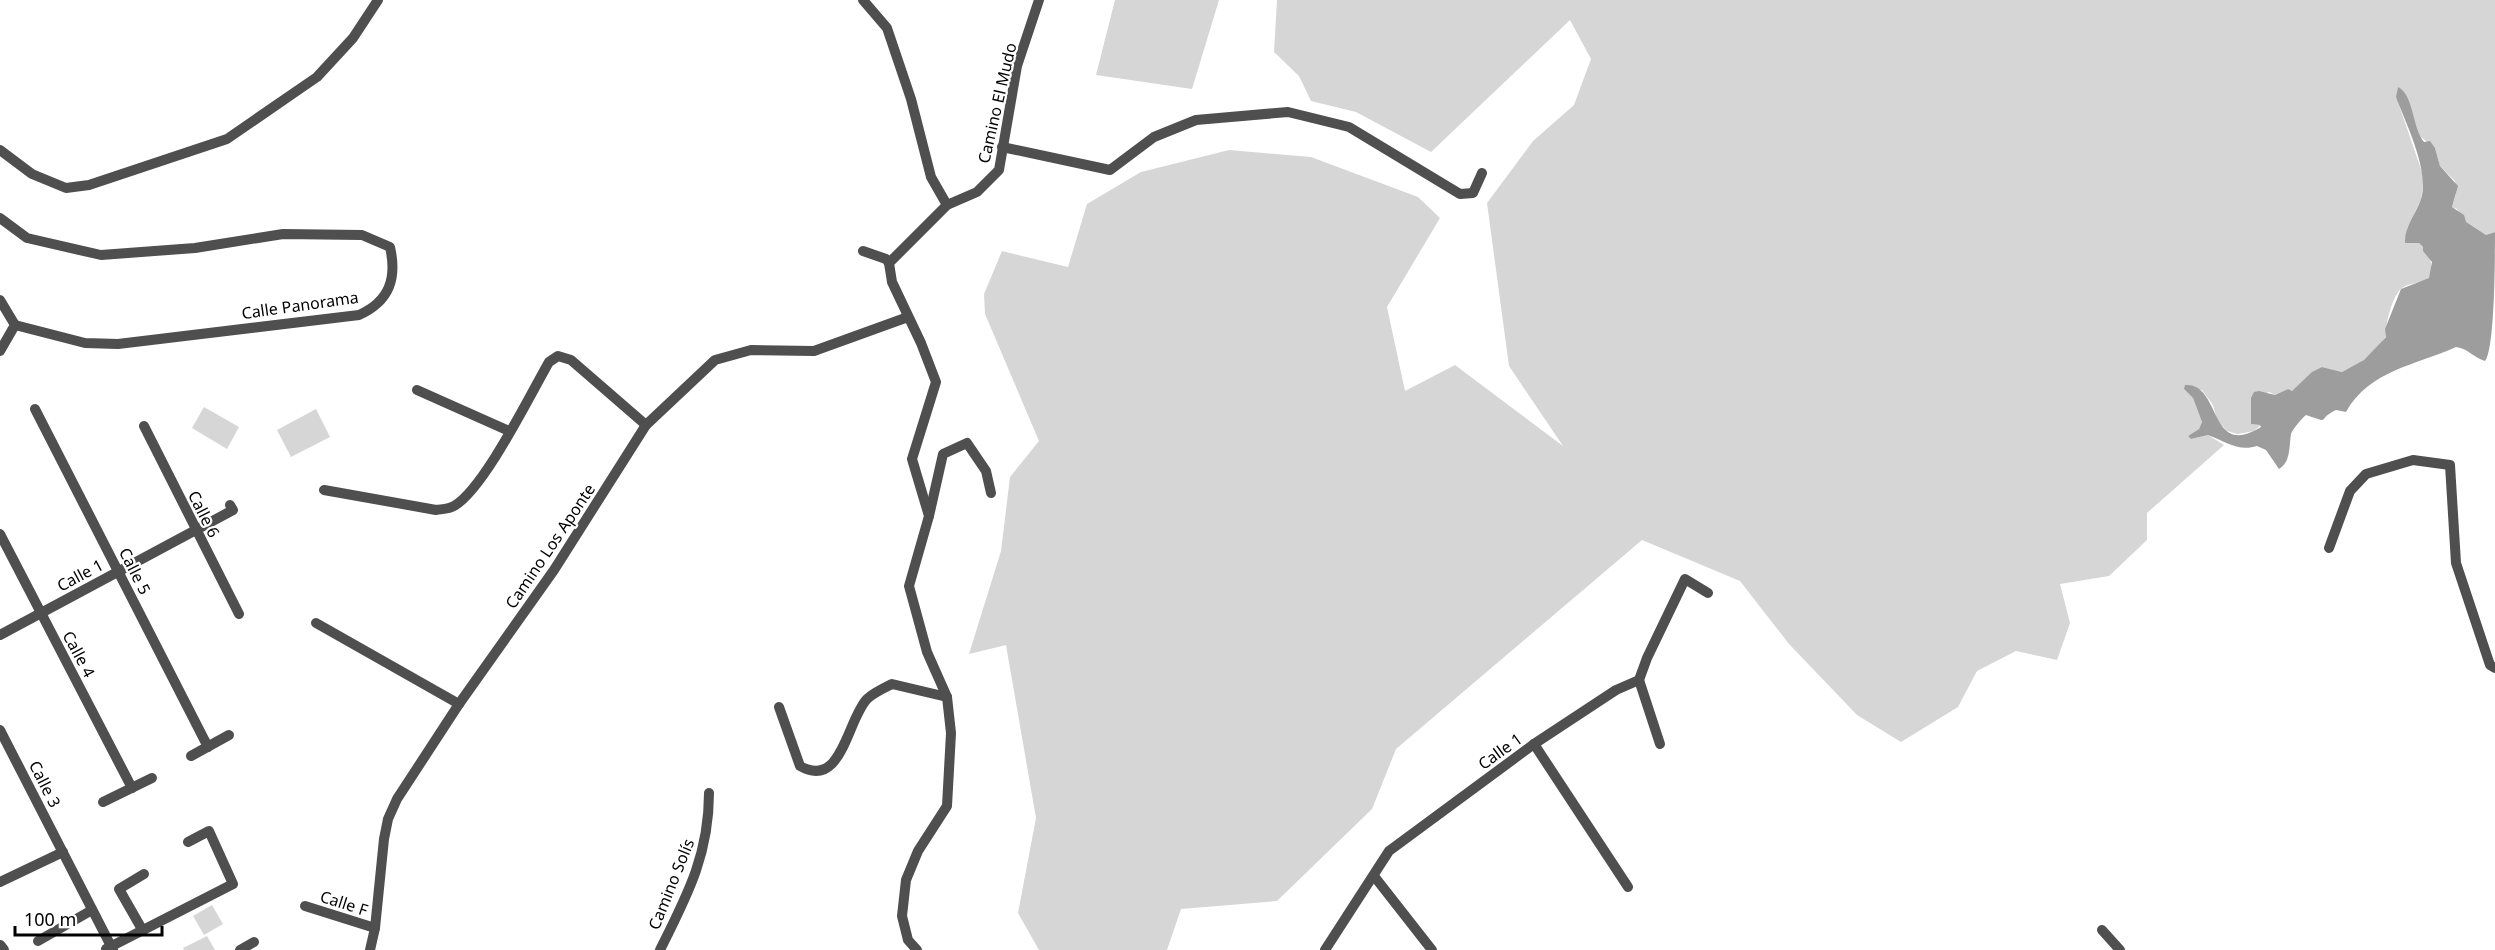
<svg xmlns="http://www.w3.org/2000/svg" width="2495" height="950" font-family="'Noto Sans',sans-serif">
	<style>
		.green { fill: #d6d6d6 }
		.water { fill: #9d9d9d }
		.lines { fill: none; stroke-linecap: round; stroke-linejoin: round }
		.minor { stroke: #4f4f4f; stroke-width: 10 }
		.tertiary { stroke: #4f4f4f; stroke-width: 12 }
		.labels { text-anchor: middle; stroke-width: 4.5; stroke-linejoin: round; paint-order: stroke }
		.street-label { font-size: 16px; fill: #000; stroke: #fff }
	</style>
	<rect width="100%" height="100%" fill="#fff"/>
	<g class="green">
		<polygon points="1115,0 1219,0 1192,89 1096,75"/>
		<path d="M1277 0H2495V232L2486 235 2465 222 2457 209 2452 207 2456 194 2455 181 2440 166 2435 148 2417 134 2414 121 2399 105 2424 178 2421 199 2407 229 2413 243H2419C2429 253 2435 264 2429 278 2421 283 2409 283 2402 288 2392 296 2385 325 2386 336 2381 343 2367 359 2360 363 2354 367 2348 368 2342 372L2322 367C2310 374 2302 388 2289 392L2288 389 2275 395 2269 392 2251 399V424L2261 425 2254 431 2238 434 2227 431 2217 420 2213 405 2202 390 2184 389 2193 398 2202 422 2199 429 2188 436 2191 439 2208 435 2224 445 2147 513V540L2109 576 2060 584 2070 623 2057 660 2016 651 1977 671 1958 707 1901 742 1857 715 1789 644 1740 581 1642 540 1396 749 1372 809 1277 901 1181 909 1167 950H1039L1018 913 1036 818 1006 645 969 654 1001 551 1010 477 1039 441 985 314 984 294 1002 251 1068 267 1087 204 1141 172 1229 150 1311 157 1418 197 1440 218 1387 307 1405 391 1455 365 1563 446 1509 366 1487 203 1533 141 1574 105 1591 59 1570 20 1431 152 1356 112 1311 101 1299 76 1274 52Z"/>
		<polygon points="204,407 239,427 227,449 192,428"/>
		<polygon points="316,409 330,437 291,457 277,430"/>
		<polygon points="212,905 223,924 204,935 193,916"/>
		<polygon points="207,936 215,950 184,950 183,948"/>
	</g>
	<path class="water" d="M2398 87C2414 95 2412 128 2424 142L2430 141 2435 148 2440 166 2458 186 2452 207 2464 215 2466 222 2486 235 2495 232C2495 256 2495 349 2485 361 2474 358 2469 349 2456 347 2417 365 2369 370 2346 412L2336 410C2315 420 2333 424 2306 415 2302 418 2292 430 2291 434 2289 446 2291 462 2279 469L2266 450 2257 446C2238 452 2225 441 2208 435L2191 439 2188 436 2199 429 2202 422 2193 398 2184 389 2185 385C2222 382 2208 460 2261 427L2260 425 2251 424V398L2254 392 2259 391 2275 395 2288 389 2292 391 2312 372 2322 367 2342 372 2364 360 2386 337 2385 329 2401 289 2429 278 2432 262 2423 251V247L2419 243H2405C2404 227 2416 214 2421 199 2430 171 2406 124 2396 97Z"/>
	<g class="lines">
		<g class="minor">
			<polyline points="863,0 887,28 911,99 931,177 947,205"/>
			<polyline points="1002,147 1110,170 1154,137 1196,120 1288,112 1349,127 1460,194 1473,193 1482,173"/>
			<polyline points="0,150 32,174 66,188 89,185 227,139 317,77 353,38 378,0"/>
			<path d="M0 218 27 238 101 255 195 248 283 234 362 235 390 247C397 278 390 301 359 315L118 344 85 343 15 325"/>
			<polyline points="863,251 886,259 889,263"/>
			<polyline points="0,300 15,325 0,351"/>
			<polyline points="417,390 509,431"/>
			<polyline points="35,409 208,747"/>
			<polyline points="144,426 239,614"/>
			<path d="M324 490 436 510C442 509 449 509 454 506 484 489 530 395 549 362L558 356 571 360 646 425"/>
			<polyline points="929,516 943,454 967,443 986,471 991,493"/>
			<polyline points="0,534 132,788"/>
			<polyline points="2329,548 2350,491 2366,474 2413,460 2450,465 2456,563 2490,665 2495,668"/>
			<polyline points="316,623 459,704"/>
			<polyline points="0,635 233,510 230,505"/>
			<polyline points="1639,680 1660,744"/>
			<path d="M779 707 800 766C842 790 847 720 867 699 873 693 884 688 892 684L947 697"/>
			<polyline points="0,730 113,950"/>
			<polyline points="1534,744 1628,887"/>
			<polyline points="191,756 229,735"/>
			<polyline points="103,802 152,778"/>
			<polyline points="1374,876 1432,950"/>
			<polyline points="0,882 63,852"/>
			<polyline points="305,906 375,928"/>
			<polyline points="2102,930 2120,950"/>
			<polyline points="143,931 119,889 144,874"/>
			<polyline points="38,941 92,910"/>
			<polyline points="106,949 233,884 209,831 188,842"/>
			<polyline points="240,950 254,942"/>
			<polyline points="370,950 375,928 384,839 388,819 397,799 459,704 554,570 646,425 715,360 751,350 814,351 908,317"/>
			<path d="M660 950C687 896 709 855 709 793"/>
			<polyline points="917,950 908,940 902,916 906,880 918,851 947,806 951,733 947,697 927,652 909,586 929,516 912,459 936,382 921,343 892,282 889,263 947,205 977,192 999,170 1017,66 1039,0"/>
			<polyline points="1325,950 1389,851 1534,744 1616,690 1639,680 1647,658 1685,579 1708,593"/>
		</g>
		<polyline class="tertiary" points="0,946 3,950"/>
	</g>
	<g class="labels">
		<g class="street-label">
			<text transform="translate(997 103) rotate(-77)" y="6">Camino El Mudo</text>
			<text transform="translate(300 305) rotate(-8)" y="6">Calle Panorama</text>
			<text transform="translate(204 514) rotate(63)" y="6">Calle 6</text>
			<text transform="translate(550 546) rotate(-56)" y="6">Camino Los Aponte</text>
			<text transform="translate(135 571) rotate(63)" y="6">Calle 5</text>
			<text transform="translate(80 575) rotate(-28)" y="6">Calle 1</text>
			<text transform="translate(79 654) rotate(62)" y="6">Calle 4</text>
			<text transform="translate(1500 751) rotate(-36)" y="6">Calle 1</text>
			<text transform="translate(45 784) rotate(63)" y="6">Calle 3</text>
			<text transform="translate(671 884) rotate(-68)" y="6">Camino Solís</text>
			<text transform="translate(344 903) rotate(18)" y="6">Calle F</text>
		</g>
	</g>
	<path d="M15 926v9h147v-9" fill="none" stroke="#000000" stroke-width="3"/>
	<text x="24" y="926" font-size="18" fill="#000000" stroke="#ffffff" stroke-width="4.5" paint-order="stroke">100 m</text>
</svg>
